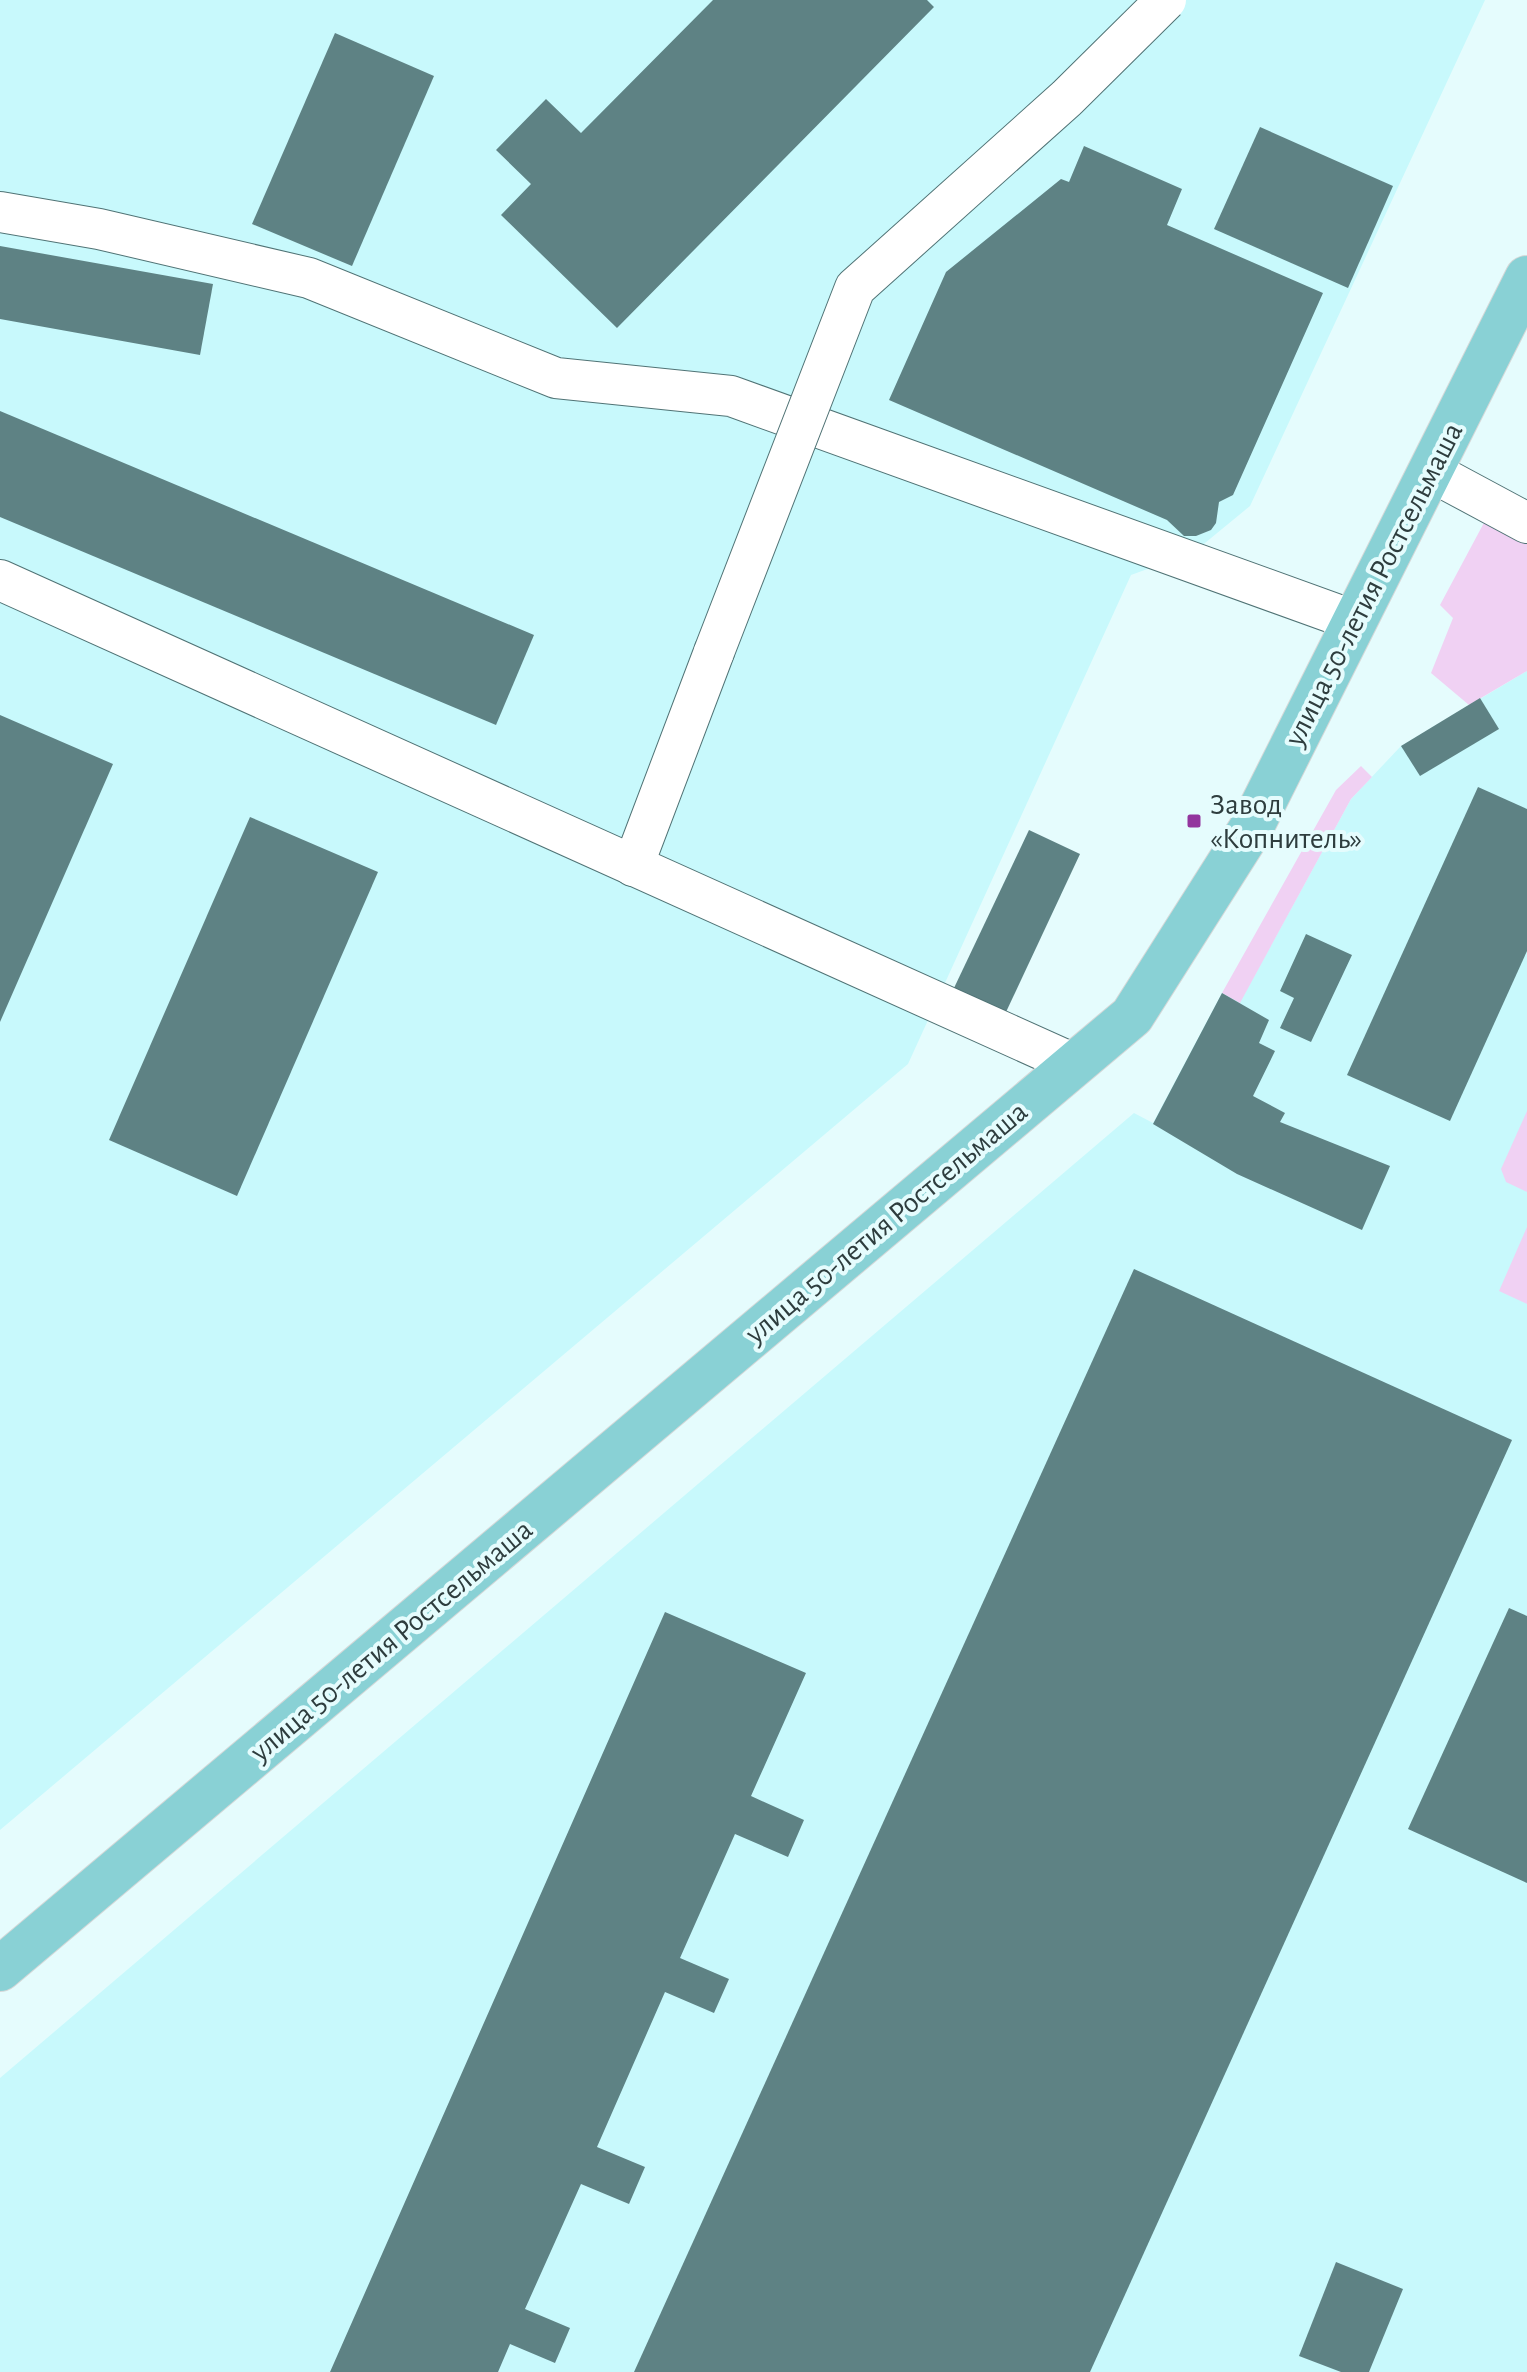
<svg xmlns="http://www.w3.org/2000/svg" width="1527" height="2372" font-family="'Alegreya Sans',sans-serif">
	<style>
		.built { fill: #c8f9fc }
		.green { fill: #f0d1f3 }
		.building { fill: #5e8284 }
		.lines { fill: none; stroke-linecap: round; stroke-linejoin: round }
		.minor-casing { stroke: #507375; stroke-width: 42 }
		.major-casing { stroke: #d5d8d8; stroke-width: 46 }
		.minor { stroke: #fff; stroke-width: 40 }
		.major { stroke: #89d1d5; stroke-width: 44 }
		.minor-bridge-casing { stroke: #507375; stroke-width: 42; stroke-linecap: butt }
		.minor-bridge { stroke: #fff; stroke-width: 40 }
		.poi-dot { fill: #93359e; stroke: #e5fcfd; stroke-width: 3 }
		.labels { text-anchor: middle; stroke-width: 8; stroke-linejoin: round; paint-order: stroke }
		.street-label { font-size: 30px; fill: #2e3d3e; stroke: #e5fcfd }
		.poi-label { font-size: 30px; fill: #2e3d3e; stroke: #e5fcfd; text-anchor: start }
	</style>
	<rect width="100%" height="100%" fill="#e5fcfd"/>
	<g class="built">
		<polygon points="0,0 1485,0 1250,506 1194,552 1131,575 908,1064 0,1830"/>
		<polygon points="1527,671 1527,2372 0,2372 0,2078 1134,1113 1153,1123 1222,993 1240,1002 1351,799 1401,746"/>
	</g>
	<g class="green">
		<polygon points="1486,519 1527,541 1527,671 1469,705 1431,673 1453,618 1440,605"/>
		<polygon points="1361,766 1372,777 1351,799 1240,1003 1222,993 1336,790"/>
		<polygon points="1527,1111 1527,1192 1506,1182 1501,1169"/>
		<polygon points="1527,1227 1527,1304 1499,1291"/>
	</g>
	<g class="building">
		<polygon points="713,0 927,0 934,7 617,328 501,215 531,184 496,150 546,99 581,133"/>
		<polygon points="335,33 434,76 352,266 252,224"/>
		<polygon points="1260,127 1393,186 1348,288 1214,229"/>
		<polygon points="1084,146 1182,189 1167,225 1323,293 1233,495 1219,502 1216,523 1211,530 1196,536 1184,536 1167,520 889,400 946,272 1061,179 1069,182"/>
		<polygon points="0,246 213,284 200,355 0,319"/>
		<polygon points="0,411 534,635 496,725 0,517"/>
		<polygon points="1480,698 1499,729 1420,776 1401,746"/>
		<polygon points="0,715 113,764 0,1022"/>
		<polygon points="1478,787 1527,809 1527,951 1450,1121 1347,1075"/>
		<polygon points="250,817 378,872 237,1196 109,1140"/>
		<polygon points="1029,830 1080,854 1006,1012 954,988"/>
		<polygon points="1306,934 1352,955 1311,1042 1280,1028 1294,998 1280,991"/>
		<polygon points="1222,993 1269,1020 1259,1043 1275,1051 1253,1096 1285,1113 1280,1122 1390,1166 1362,1230 1237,1174 1153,1124"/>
		<polygon points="1134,1269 1512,1440 1090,2372 634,2372"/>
		<polygon points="1509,1608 1527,1616 1527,1883 1408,1829"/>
		<polygon points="665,1612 806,1673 751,1796 804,1820 788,1857 735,1834 680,1958 729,1979 714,2013 665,1992 597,2147 645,2167 629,2204 581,2184 525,2309 570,2328 555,2363 510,2344 498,2372 330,2372"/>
		<polygon points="1336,2262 1403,2289 1369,2372 1341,2372 1299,2356"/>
	</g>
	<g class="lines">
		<defs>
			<g id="minor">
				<polyline points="0,212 99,229 309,278 556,378 731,396 1355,621"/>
				<polyline points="1430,471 1527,523"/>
				<polyline points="0,580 1074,1064"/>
				<polyline points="633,866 714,652"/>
			</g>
			<polyline id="major" points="0,1969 1132,1016 1250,830 1527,278"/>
		</defs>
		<use href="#minor" class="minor-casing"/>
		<use href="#major" class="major-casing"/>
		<use href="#minor" class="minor"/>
		<use href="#major" class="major"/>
		<defs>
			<polyline id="minor-bridge" points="714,652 855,288 1067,98 1166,0"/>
		</defs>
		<use href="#minor-bridge" class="minor-bridge-casing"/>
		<use href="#minor-bridge" class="minor-bridge"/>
	</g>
	<rect class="poi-dot" x="1186" y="813" width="16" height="16" rx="4"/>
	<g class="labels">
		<g class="street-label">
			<text transform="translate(1373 584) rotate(-63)" y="10">улица 50-летия Ростсельмаша</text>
			<text transform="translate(886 1222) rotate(-40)" y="10">улица 50-летия Ростсельмаша</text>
			<text transform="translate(391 1640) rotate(-40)" y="10">улица 50-летия Ростсельмаша</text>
		</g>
		<g class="poi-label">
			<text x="1210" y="814">Завод<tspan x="1210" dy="34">«Копнитель»</tspan></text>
		</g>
	</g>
</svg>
